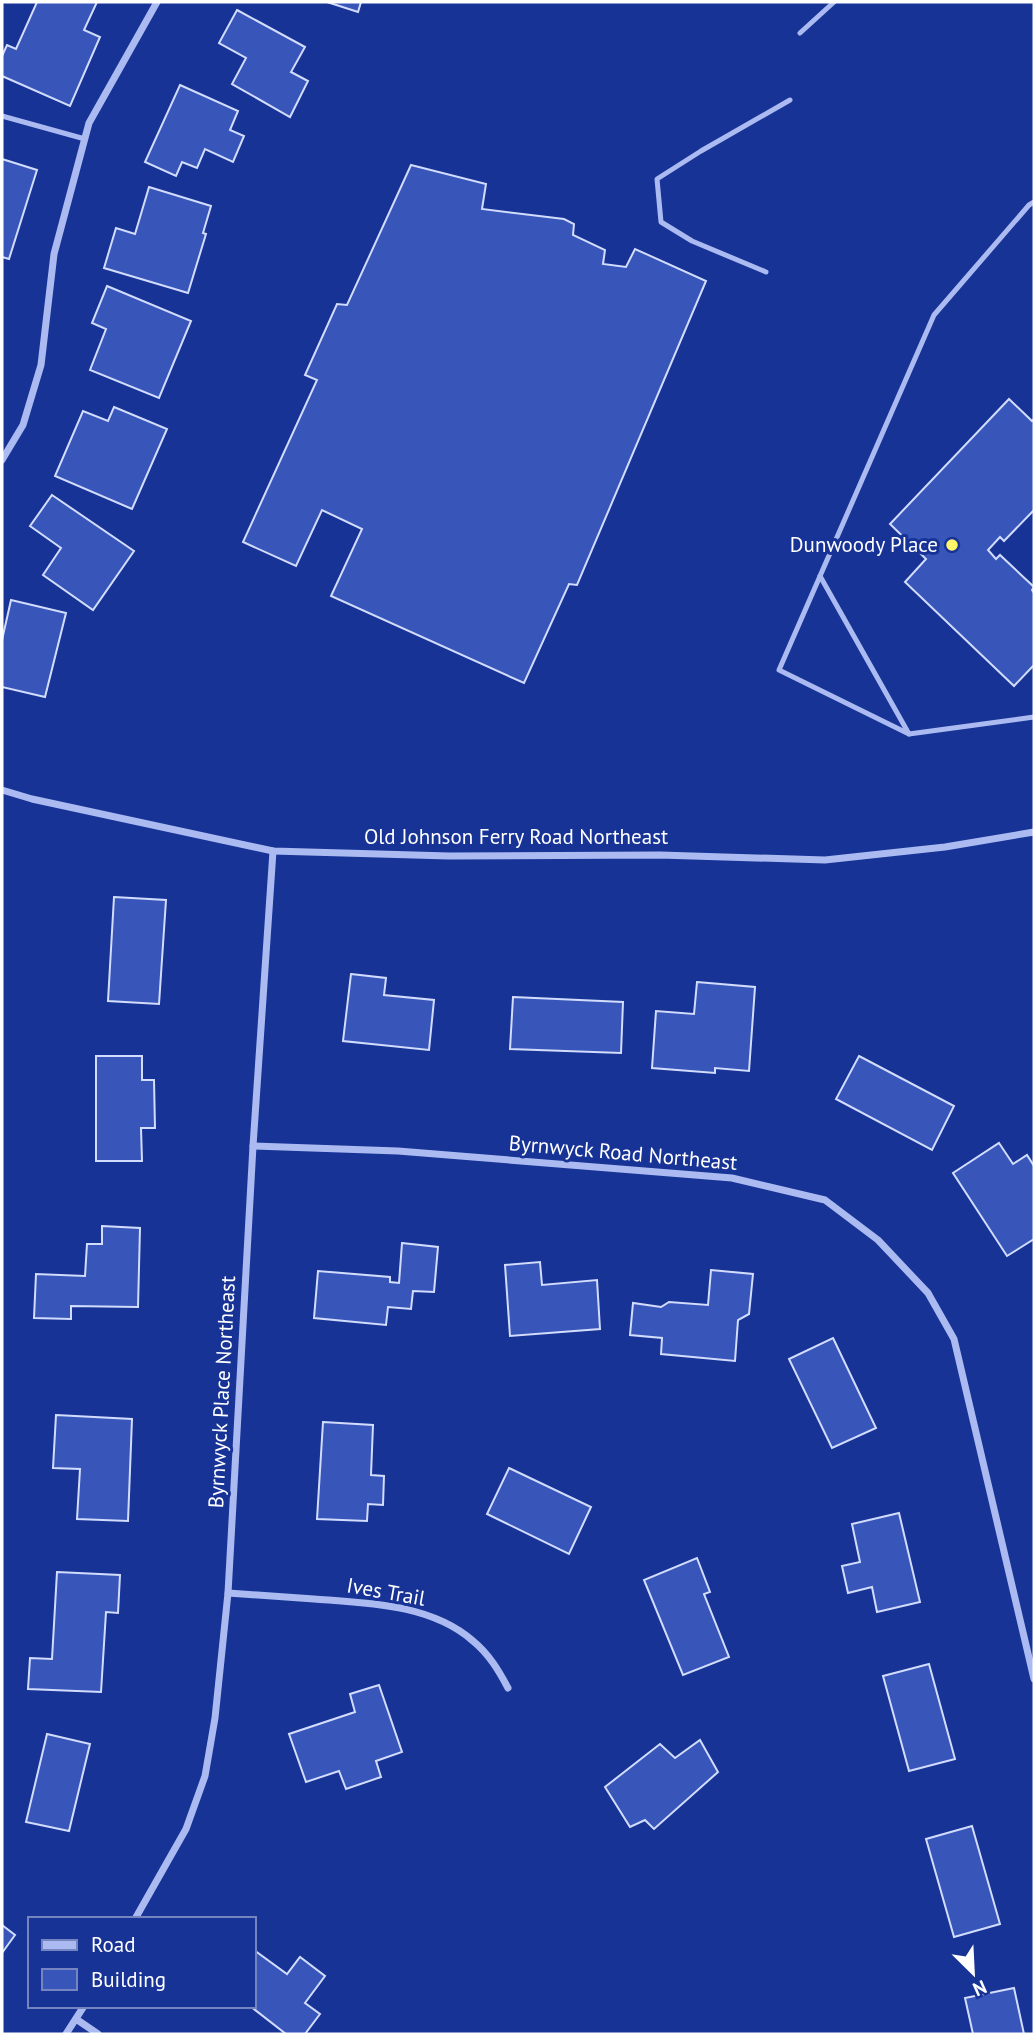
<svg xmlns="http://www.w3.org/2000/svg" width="1036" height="2036" font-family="'PT Sans',sans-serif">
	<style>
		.building { fill: #3856ba; stroke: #d2dcfc; stroke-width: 2 }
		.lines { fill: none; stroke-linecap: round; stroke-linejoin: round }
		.service { stroke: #abbbf1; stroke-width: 5 }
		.minor { stroke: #abbbf1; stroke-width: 7 }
		.poi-dot { fill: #fff56b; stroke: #183396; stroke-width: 2.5 }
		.labels { text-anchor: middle; stroke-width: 6; stroke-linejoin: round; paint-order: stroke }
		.poi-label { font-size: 21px; fill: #fff; stroke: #183396; text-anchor: end }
		.street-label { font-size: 21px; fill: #fff; stroke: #183396 }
	</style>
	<rect width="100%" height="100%" fill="#183396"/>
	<g class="building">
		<polygon points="37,2 97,2 84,30 100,37 70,106 2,76 2,56 7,45 16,49"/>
		<polygon points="327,2 361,2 358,12"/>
		<polygon points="237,10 305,47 291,72 308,81 290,117 232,84 246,58 219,43"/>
		<polygon points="180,85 238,111 230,130 244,136 233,162 205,149 197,168 182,162 176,176 145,162"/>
		<polygon points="2,159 37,170 9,259 2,257"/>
		<polygon points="411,165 486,184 482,209 564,219 574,224 573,235 605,250 603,264 626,267 635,249 706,281 577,585 569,584 524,683 331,596 362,529 322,510 296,566 243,542 317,380 305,375 337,304 347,305"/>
		<polygon points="149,187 211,206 203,233 206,234 188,293 104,268 116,228 135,234"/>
		<polygon points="107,286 191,321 159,398 90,370 106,329 92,323"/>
		<polygon points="1009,399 1032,421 1034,419 1034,510 1004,541 1000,537 988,550 996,559 1000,555 1034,587 1032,590 1034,593 1034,665 1014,686 905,582 926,559 890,524"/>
		<polygon points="114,407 167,429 132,509 55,476 83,411 108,421"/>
		<polygon points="52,495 134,551 93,610 43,575 61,548 30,526"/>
		<polygon points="11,600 66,613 45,697 2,687 2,640"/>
		<polygon points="114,897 166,900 159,1004 108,1001"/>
		<polygon points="351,974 386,978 384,995 434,1000 429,1050 343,1041"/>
		<polygon points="697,982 755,987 749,1071 715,1068 715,1073 652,1068 656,1011 694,1014"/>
		<polygon points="513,997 623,1002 621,1053 510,1049"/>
		<polygon points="96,1056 142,1056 142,1080 154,1080 155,1128 141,1128 142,1161 96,1161"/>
		<polygon points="859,1056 954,1106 932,1150 836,1099"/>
		<polygon points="999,1143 1013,1164 1027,1155 1034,1166 1034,1239 1007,1256 953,1173"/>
		<polygon points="102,1226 140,1228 138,1307 71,1306 71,1319 34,1318 36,1274 85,1276 87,1244 102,1244"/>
		<polygon points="402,1243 438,1247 434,1292 413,1291 411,1309 388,1307 386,1325 314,1318 318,1271 390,1277 390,1282 399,1283"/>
		<polygon points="540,1262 542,1285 597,1280 600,1329 510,1336 505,1265"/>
		<polygon points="711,1270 753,1274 749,1314 738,1320 735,1361 661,1354 662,1338 630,1335 633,1303 661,1307 669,1302 708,1305"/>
		<polygon points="833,1338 876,1428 832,1448 789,1359"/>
		<polygon points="56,1415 132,1419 128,1521 77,1519 80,1469 53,1468"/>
		<polygon points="323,1422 373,1425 371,1475 384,1476 383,1505 368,1504 367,1521 317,1519"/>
		<polygon points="509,1468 591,1507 569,1554 487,1514"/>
		<polygon points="899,1513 920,1602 877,1612 872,1587 848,1593 842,1566 860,1562 852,1524"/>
		<polygon points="697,1558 710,1592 704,1594 729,1657 683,1675 644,1580"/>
		<polygon points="57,1572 120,1575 118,1613 106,1612 101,1692 28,1689 30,1658 52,1659"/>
		<polygon points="929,1664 955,1759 909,1771 883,1676"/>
		<polygon points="379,1685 402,1752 376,1761 381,1777 346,1789 339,1771 306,1782 289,1734 355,1712 350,1694"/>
		<polygon points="47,1734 90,1744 69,1831 26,1822"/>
		<polygon points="700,1740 718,1772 654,1829 645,1820 630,1827 605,1787 660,1744 675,1758"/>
		<polygon points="972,1826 1000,1924 954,1937 926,1839"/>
		<polygon points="2,1925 15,1935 2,1953"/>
		<polygon points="254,1950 287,1974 300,1957 325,1976 305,2003 320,2014 305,2034 286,2034 250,2006 254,2006"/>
		<polygon points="1014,1988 1024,2034 973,2034 965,1998"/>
	</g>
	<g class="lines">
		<g class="service">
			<polyline points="800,33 834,2"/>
			<polyline points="2,116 85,139"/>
			<polyline points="1034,202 1029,205 934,315 779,670 909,734 1034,717"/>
			<polyline points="766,272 692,241 661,222 657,179 701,151 790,100"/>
			<polyline points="820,576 909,734"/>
		</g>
		<g class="minor">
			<polyline points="2,460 23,425 41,365 54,254 89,123 157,2"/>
			<polyline points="2,790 32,799 273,851 449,856 660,855 825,860 945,847 1034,832"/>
			<polyline points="253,1146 398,1151 732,1178 825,1200 878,1240 928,1293 954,1339 1034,1679"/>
			<path d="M228 1593C257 1595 286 1597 314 1599 367 1603 431 1604 473 1641 489 1654 499 1671 508 1688"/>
			<polyline points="135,1919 186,1829 205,1776 215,1718 228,1593 253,1146 273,851"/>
			<polyline points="76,2019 98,2034"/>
			<polyline points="66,2034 84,2006"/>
		</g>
	</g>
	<circle class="poi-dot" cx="952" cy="545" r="7"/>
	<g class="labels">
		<g class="poi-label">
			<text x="938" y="552">Dunwoody Place</text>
		</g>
		<g class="street-label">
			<text x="516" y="844">Old Johnson Ferry Road Northeast</text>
			<text transform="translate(623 1153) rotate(5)" y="7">Byrnwyck Road Northeast</text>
			<text transform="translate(222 1392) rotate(-87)" y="7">Byrnwyck Place Northeast</text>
			<text transform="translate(386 1592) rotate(10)" y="7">Ives Trail</text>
		</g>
	</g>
	<rect width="1036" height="2036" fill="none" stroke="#ffffff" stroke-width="7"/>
	<rect x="28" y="1917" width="228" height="91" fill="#183396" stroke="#7485c0" stroke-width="2"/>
	<rect x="42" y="1940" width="35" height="10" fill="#abbbf1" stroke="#7485c0" stroke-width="2"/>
	<text x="91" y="1952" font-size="21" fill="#ffffff">Road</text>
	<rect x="42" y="1969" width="35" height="21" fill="#3856ba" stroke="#7485c0" stroke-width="2"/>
	<text x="91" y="1987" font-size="21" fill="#ffffff">Building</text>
	<g transform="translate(973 1973) rotate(156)" stroke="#183396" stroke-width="5" paint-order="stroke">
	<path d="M0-5L12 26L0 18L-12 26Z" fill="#ffffff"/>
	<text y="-10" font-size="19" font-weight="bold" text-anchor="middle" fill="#ffffff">N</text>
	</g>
</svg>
